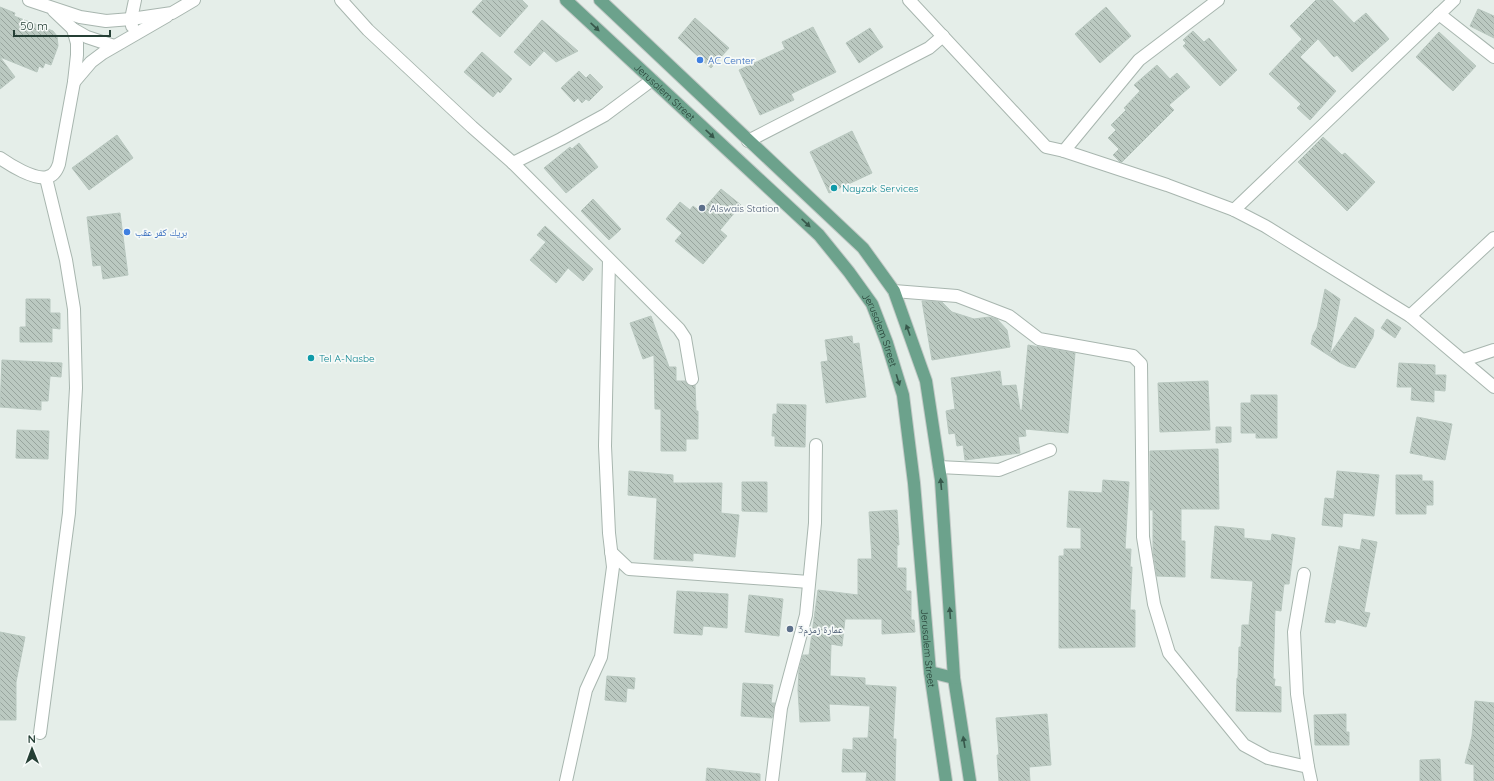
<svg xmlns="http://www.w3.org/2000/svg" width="1494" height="781" font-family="Quicksand,'Noto Naskh Arabic',sans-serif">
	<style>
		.building { fill: url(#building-back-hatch); stroke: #b8c7bf }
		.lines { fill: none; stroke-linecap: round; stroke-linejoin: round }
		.minor-casing { stroke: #a8b6af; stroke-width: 14 }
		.major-casing { stroke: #c2c9c6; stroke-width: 14 }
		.minor { stroke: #fff; stroke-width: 12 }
		.major { stroke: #6ca28c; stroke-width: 12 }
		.oneway { fill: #37584b }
		.shop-dot { fill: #3f7fe0; stroke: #f6faf8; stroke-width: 1.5 }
		.culture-dot { fill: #0f9aa8; stroke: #f6faf8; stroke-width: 1.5 }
		.service-dot { fill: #5c6f8a; stroke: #f6faf8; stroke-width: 1.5 }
		.labels { text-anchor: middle; stroke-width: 3.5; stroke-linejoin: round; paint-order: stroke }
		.shop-label { font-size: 10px; fill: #366cbe; stroke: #f6faf8; text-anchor: start }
		.street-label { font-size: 10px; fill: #253f35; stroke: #f6faf8 }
		.culture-label { font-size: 10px; fill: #0d838f; stroke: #f6faf8; text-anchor: start }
		.service-label { font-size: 10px; fill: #4e5e75; stroke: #f6faf8; text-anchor: start }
	</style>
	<defs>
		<pattern id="building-back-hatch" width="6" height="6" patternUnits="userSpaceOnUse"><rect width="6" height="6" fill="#bbc9c1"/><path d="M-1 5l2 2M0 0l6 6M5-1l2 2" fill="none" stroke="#98a59e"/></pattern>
	</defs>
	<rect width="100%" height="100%" fill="#e5eee9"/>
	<g class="building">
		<polygon points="483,0 522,0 528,6 500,37 472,12"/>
		<polygon points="1316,0 1332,0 1354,23 1366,13 1389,39 1352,72 1337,55 1334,57 1318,39 1300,57 1336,91 1310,120 1297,108 1301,104 1269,74 1302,39 1290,26"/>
		<polygon points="0,7 15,13 14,16 53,31 57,36 58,46 51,65 45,63 43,68 39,66 37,72 0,57 15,77 0,89"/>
		<polygon points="1106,7 1131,36 1100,63 1075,34"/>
		<polygon points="1478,9 1494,16 1494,38 1470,26"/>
		<polygon points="695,18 729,48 711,68 678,38"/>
		<polygon points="542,20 578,51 556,62 544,51 530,66 514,52"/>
		<polygon points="813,27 836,72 791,94 794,100 760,115 739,70 785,49 782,42"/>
		<polygon points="870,28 883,47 859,63 846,43"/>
		<polygon points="1193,31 1204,42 1209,38 1237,70 1220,86 1183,46 1186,43 1183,40"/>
		<polygon points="1439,32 1476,66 1453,91 1416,57"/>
		<polygon points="482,52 512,79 500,93 498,91 493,97 464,72"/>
		<polygon points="1157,65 1170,79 1177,73 1190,87 1169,105 1174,110 1122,162 1120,162 1113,155 1119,149 1108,138 1116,130 1111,125 1126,110 1124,108 1140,91 1134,85"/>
		<polygon points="579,71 586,78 590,74 603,87 589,101 586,99 582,103 578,98 574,102 561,88"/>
		<polygon points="852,131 872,173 829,193 810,152"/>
		<polygon points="117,135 133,158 89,190 72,168"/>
		<polygon points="1323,137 1342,155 1345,153 1375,182 1347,211 1298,162"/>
		<polygon points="579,143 598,167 566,193 544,168 570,147 572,149"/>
		<polygon points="721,189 741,205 720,230 727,236 703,264 675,241 682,233 666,219 680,202 690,210 693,206 701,212"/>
		<polygon points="593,199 621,229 609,240 581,211"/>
		<polygon points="120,213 128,275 103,279 101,265 93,266 87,217"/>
		<polygon points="545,226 593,269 583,281 568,268 556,283 530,260 546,242 537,235"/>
		<polygon points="1325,289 1340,299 1330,354 1355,317 1374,330 1373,337 1355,368 1347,366 1339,362 1311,344 1313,335 1317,328"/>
		<polygon points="26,299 50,299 50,313 60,313 60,329 52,328 52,342 20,342 20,327 26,327"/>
		<polygon points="922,301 942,302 952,312 974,319 989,317 997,319 1007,330 1010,347 932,360"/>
		<polygon points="651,316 669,367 676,367 676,381 685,381 689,386 695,385 696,411 698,411 698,439 686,439 686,451 661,451 661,409 655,409 654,355 643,359 630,323"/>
		<polygon points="1387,319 1401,328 1395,338 1381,328"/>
		<polygon points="852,336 853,344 859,343 866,397 826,403 821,362 828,361 825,340"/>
		<polygon points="1028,345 1075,353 1068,433 1025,429 1026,436 1018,437 1020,453 965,460 963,445 957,446 955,433 949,434 946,411 955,409 951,378 1000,371 1002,386 1016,385 1020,410 1022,410"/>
		<polygon points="2,360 62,363 61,377 50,376 48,401 41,401 41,410 0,407"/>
		<polygon points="1399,363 1435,365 1435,375 1446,375 1445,391 1434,390 1434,402 1411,400 1412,387 1397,387"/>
		<polygon points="1208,381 1210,430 1160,432 1158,383"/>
		<polygon points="1251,395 1277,395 1277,438 1256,438 1256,433 1241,433 1241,403 1251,403"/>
		<polygon points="777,404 806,405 805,447 775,446 775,436 772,436 773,414 777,414"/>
		<polygon points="1417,417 1452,424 1445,460 1410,453"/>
		<polygon points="1216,427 1231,427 1231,442 1216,443"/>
		<polygon points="17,430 49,431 48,459 16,458"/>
		<polygon points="1218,449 1219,509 1181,509 1181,541 1185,541 1185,577 1157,576 1153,552 1153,510 1150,510 1150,451"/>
		<polygon points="629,471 673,475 673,483 722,483 721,513 739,515 735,557 693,553 693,561 654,559 657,498 628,495"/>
		<polygon points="1337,471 1379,475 1374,516 1343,513 1342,527 1322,525 1325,498 1334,499"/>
		<polygon points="1396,475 1422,475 1422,481 1433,481 1433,505 1426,505 1426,514 1396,514"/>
		<polygon points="1103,480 1129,482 1125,549 1131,549 1130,567 1132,567 1130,610 1135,610 1135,647 1059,648 1059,556 1064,556 1064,549 1081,549 1081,528 1067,527 1069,491 1102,493"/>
		<polygon points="742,482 767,482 767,512 742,511"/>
		<polygon points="897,510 899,545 897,545 897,568 906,568 906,591 911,591 911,620 914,620 915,632 882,634 882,619 845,619 842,646 831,644 830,676 865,678 865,685 896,687 893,739 896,739 895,781 866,781 867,772 842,772 843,749 853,750 853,738 868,738 870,706 829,704 830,721 800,722 798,690 799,670 803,655 809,655 818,590 858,595 858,559 872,559 869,512"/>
		<polygon points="1215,526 1244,529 1244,538 1271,541 1272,534 1295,538 1289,584 1284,584 1281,611 1275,610 1273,679 1275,679 1274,686 1281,687 1281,712 1236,711 1237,678 1238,678 1239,647 1241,647 1242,625 1249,625 1253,581 1211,578"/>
		<polygon points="1362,539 1377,542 1364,612 1370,613 1366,627 1336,619 1335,623 1325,622 1339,546 1360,550"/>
		<polygon points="677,591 728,594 727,628 703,626 702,635 674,633"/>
		<polygon points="749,595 783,599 779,636 745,632"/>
		<polygon points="0,632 25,637 16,682 16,720 0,720"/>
		<polygon points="607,676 635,678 634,689 627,688 626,702 605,700"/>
		<polygon points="743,683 773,685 771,703 775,703 772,718 741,716"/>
		<polygon points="1475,701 1494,703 1494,781 1474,781 1474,765 1465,763 1472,736"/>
		<polygon points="1047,714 1051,765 1029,767 1030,781 999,781 997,755 999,755 996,718"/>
		<polygon points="1346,714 1346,732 1349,732 1349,745 1315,745 1314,715"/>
		<polygon points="1440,759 1441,781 1420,781 1420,760"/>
		<polygon points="707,768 760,774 760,781 706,781"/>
	</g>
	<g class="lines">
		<defs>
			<g id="minor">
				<polyline points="29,0 80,17 106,21 131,19 172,13 194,0"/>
				<polyline points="341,0 368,30 472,127 513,163 679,329 685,338 692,379"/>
				<polyline points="909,0 1046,147 1064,151 1167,185 1234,210 1265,226 1410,316 1494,387"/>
				<polyline points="54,11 73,29 87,37 114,46"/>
				<polyline points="1439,14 1494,57"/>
				<polyline points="132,26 131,19 135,0"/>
				<polyline points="74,82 91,62 103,53 167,16"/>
				<polyline points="748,141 929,48 943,36"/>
				<polyline points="1064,151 1139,60 1218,0"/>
				<path d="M0 158C10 165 34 180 47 177 53 176 57 170 59 164L74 82 77 55V43L73 29"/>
				<polyline points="513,163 561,139 605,115 652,80"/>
				<polyline points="1234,210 1454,0"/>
				<polyline points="894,291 957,296 1009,316 1039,339 1133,356 1141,364 1143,537 1154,604 1169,653 1244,745 1268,758 1308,767 1311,781"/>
				<polyline points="1410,316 1494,238"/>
				<polyline points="1464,360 1494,350"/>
				<polyline points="939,467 999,470 1050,450"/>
				<polyline points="611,552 629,569 809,582"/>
				<polyline points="1304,574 1294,632 1297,694 1308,767"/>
				<polyline points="40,733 69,513 76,388 74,309 66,260 46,178"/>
				<polyline points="566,781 586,690 601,657 613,567 609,533 605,446 609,260"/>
				<polyline points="772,781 781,708 806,615 815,523 816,445"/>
			</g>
			<g id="major">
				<path id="s1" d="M566 0 819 235 849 272 872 304 887 343 903 395 914 483 930 672 946 781"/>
				<polyline points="600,0 863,248 894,291 926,381 941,480 954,678 970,781"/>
				<polyline points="930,672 954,678"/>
			</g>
		</defs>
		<use href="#minor" class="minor-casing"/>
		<use href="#major" class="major-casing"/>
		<use href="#minor" class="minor"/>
		<use href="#major" class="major"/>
	</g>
	<defs><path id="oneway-solid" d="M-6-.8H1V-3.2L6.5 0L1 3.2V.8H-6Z"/></defs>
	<g class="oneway">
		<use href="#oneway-solid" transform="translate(595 27) rotate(43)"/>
		<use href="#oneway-solid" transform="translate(710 134) rotate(43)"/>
		<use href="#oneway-solid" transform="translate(806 223) rotate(43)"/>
		<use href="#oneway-solid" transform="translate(908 330) rotate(-110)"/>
		<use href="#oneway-solid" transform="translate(898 380) rotate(73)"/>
		<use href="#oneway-solid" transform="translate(941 484) rotate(-95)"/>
		<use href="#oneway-solid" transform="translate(950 613) rotate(-94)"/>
		<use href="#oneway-solid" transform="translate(964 742) rotate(-99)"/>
	</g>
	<g class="shop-dot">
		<circle cx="700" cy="60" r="4"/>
		<circle cx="127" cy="232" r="4"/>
	</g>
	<g class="culture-dot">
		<circle cx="834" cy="188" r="4"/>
		<circle cx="311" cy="358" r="4"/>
	</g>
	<g class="service-dot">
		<circle cx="702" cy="208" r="4"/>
		<circle cx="790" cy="629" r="4"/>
	</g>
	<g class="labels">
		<g class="shop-label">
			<text x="708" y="64">AC Center</text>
			<text x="135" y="236">بريك كفر عقب</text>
		</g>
		<g class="street-label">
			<text dy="4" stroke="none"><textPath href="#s1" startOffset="135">Jerusalem Street</textPath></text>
			<text dy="4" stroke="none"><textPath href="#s1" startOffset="459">Jerusalem Street</textPath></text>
			<text dy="4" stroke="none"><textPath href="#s1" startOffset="783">Jerusalem Street</textPath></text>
		</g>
		<g class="culture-label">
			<text x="842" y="192">Nayzak Services</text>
			<text x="319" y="362">Tel A-Nasbe</text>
		</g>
		<g class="service-label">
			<text x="710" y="212">Alswais Station</text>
			<text x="798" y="633">عمارة زمزم3</text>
		</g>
	</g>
	<g transform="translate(32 749) rotate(359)" stroke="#f6faf8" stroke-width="3" paint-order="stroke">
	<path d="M0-3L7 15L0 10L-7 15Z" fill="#253f35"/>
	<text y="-6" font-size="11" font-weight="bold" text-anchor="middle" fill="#253f35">N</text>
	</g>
	<path d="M14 30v6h96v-6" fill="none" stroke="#253f35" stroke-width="2"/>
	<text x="20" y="30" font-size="12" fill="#253f35" stroke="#f6faf8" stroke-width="3" paint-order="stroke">50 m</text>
</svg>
